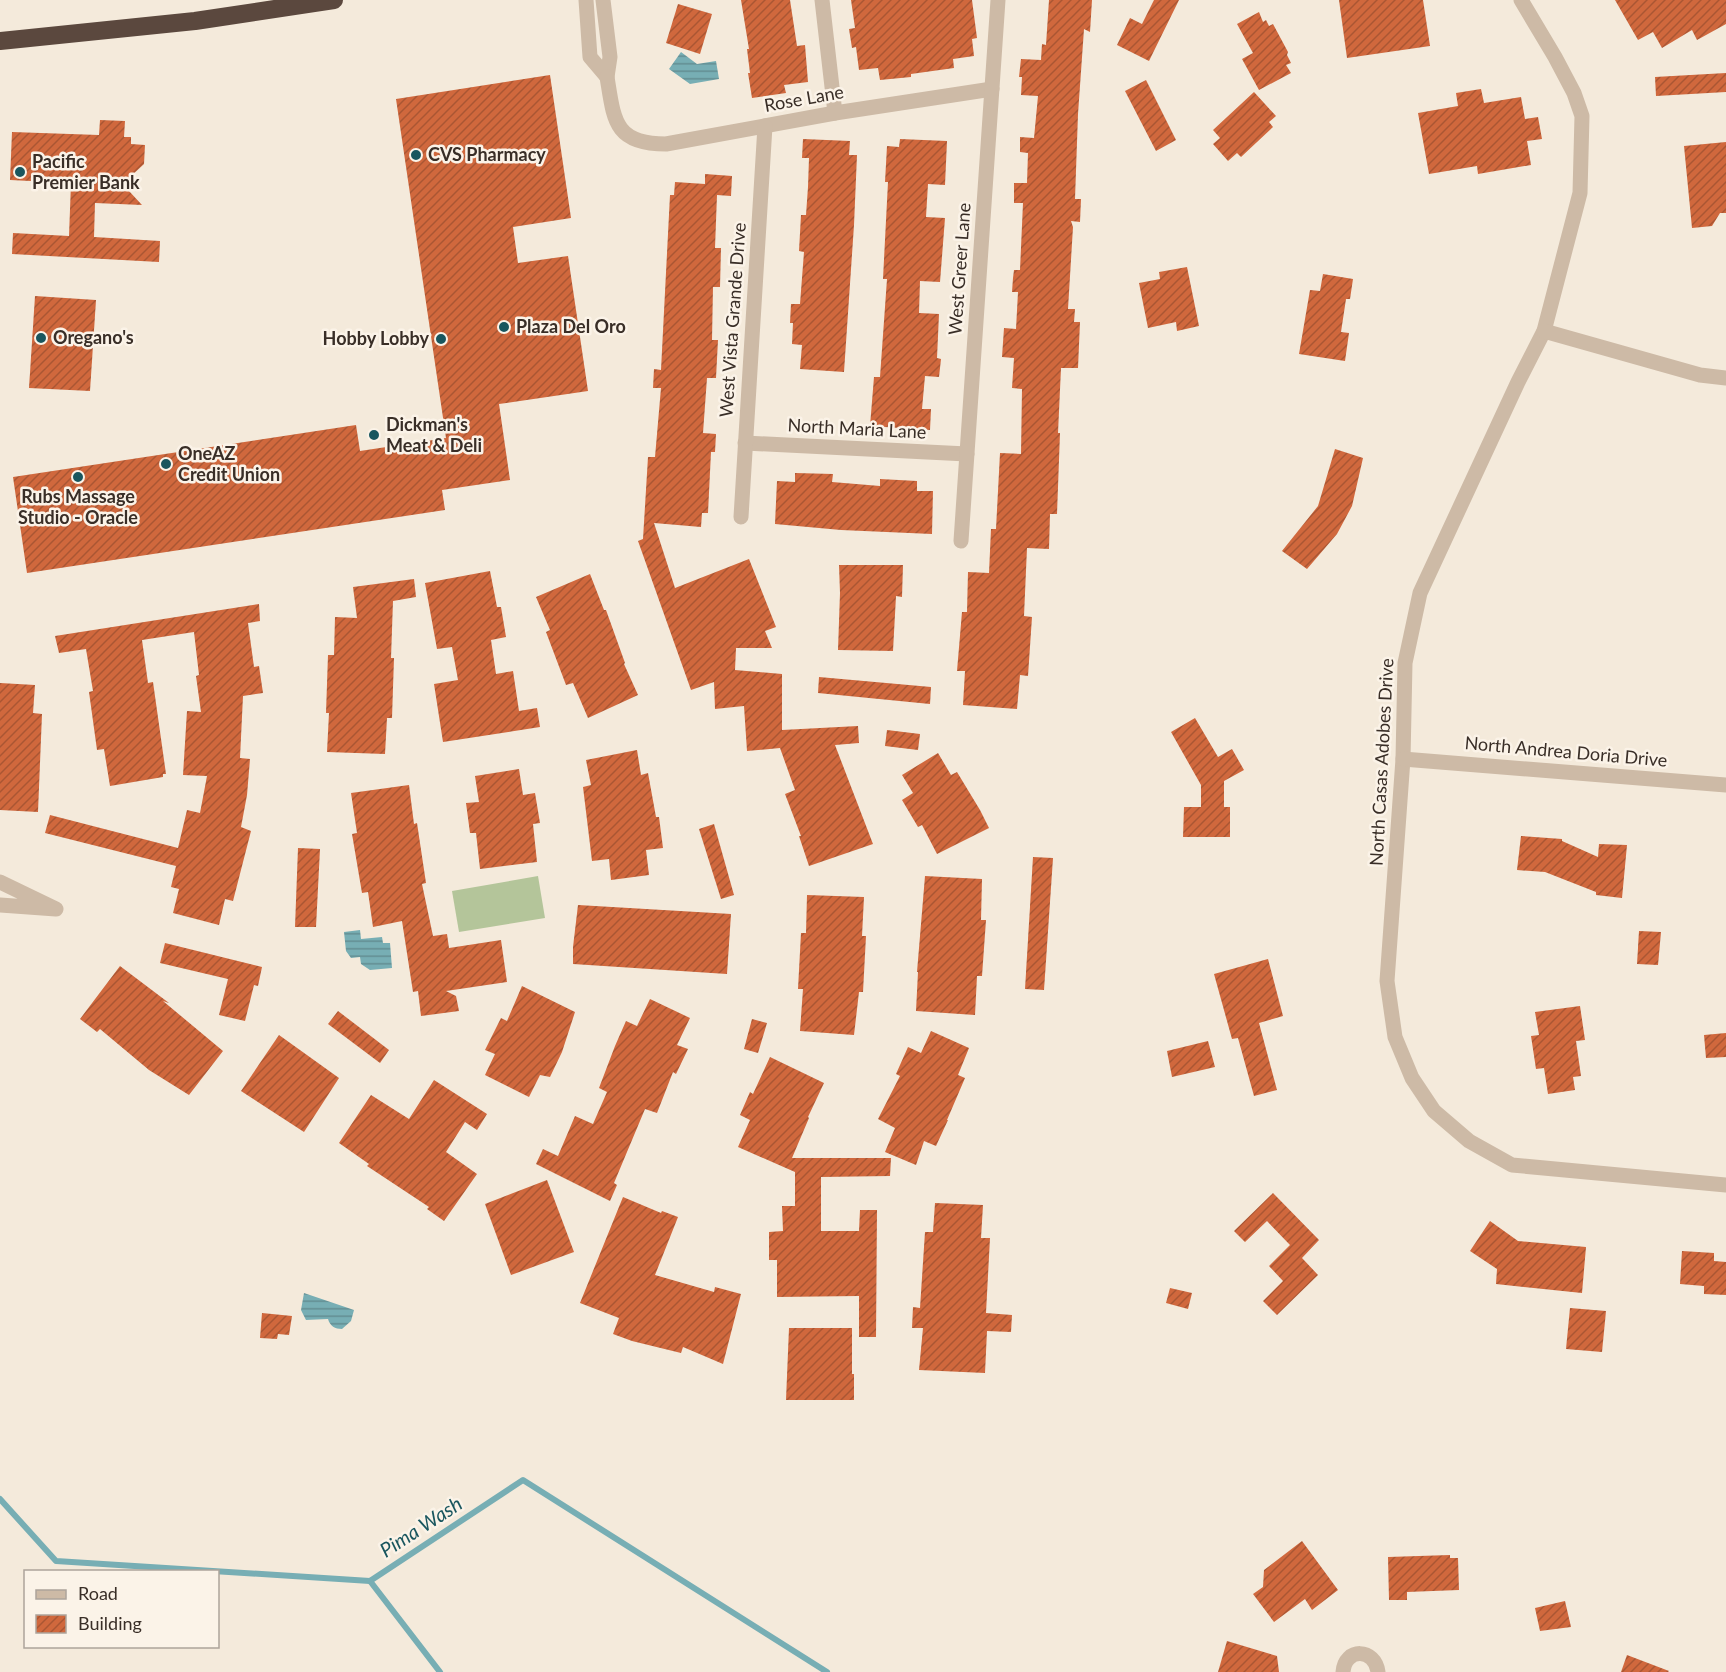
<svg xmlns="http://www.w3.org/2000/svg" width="1726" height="1672" font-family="Lato,sans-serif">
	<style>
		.park { fill: #b4c59a }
		.water { fill: url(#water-rules) }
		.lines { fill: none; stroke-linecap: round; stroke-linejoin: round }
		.stream { stroke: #77aeb4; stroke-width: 6 }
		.building { fill: url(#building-hatch) }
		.minor { stroke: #cdbaa6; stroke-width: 15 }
		.highway { stroke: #5b483e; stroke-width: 18 }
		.poi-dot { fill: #19565e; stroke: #fbf3e8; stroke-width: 2 }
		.labels { text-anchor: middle; stroke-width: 5; stroke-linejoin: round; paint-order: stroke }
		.street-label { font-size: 18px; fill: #392e27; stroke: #fbf3e8 }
		.poi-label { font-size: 18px; font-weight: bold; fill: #392e27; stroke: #fbf3e8; text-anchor: start }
		.water-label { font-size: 20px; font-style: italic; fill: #19565e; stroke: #fbf3e8 }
	</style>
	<defs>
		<pattern id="water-rules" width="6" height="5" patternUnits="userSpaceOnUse" patternTransform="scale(1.5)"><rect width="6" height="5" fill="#77aeb4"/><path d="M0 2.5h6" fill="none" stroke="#638e92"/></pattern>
		<pattern id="building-hatch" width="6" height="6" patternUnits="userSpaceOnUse" patternTransform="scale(1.5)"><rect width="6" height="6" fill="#d0683d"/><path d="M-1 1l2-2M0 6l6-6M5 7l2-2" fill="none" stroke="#aa5633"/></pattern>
	</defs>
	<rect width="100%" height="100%" fill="#f4eadb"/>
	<polygon class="park" points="538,876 545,918 459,932 452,891"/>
	<g class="water">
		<polygon points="681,52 697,64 716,61 719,79 690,84 669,69"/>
		<polygon points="360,930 361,939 382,937 383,943 390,943 392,968 370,970 361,964 360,957 351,958 346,951 344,932"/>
		<path d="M304 1293 354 1310 351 1321 342 1329C335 1329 330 1326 328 1319L306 1320 301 1310Z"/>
	</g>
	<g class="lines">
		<g class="stream">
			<polyline points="0,1499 56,1561 370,1581 523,1480 827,1672"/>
			<polyline points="370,1581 440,1672"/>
		</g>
	</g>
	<g class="building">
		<polygon points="741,0 790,0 797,46 805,45 808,82 784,85 786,93 752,98 748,73 750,73 747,49 749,49"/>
		<polygon points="851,0 972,0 977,38 972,39 974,56 953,59 954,68 911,74 911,77 880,80 878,68 859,70 856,47 852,48 849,29 855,28"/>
		<polygon points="1049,0 1092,0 1090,32 1084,29 1078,114 1075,199 1081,199 1080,222 1071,221 1073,227 1068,309 1075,309 1074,322 1080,322 1078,368 1061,368 1058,433 1060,433 1057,514 1050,514 1049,549 1027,548 1024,616 1032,617 1028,676 1020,675 1017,709 963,705 965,671 957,671 962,612 967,612 968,572 989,573 991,529 996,529 1000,453 1021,454 1022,389 1012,388 1014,358 1002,357 1004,328 1016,329 1018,292 1012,292 1013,278 1014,270 1020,270 1023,203 1014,203 1014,183 1027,183 1028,153 1020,152 1020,137 1034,138 1038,96 1021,95 1022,77 1019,77 1021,59 1041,60 1042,44 1046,45"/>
		<polygon points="1154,0 1179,0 1149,61 1117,45 1130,18 1142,24"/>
		<polygon points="1339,0 1423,0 1430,46 1347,58"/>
		<polygon points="1615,0 1726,0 1726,24 1697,40 1692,30 1662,48 1653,32 1638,40"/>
		<polygon points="678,4 712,14 700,54 666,43"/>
		<polygon points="1259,12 1263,22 1266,20 1269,26 1273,24 1288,52 1287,55 1291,63 1286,65 1291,73 1259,90 1242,59 1253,53 1237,24"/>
		<polygon points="1726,73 1726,92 1656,96 1655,77"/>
		<polygon points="550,75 571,218 513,227 518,263 568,256 588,391 499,404 510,480 442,490 445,510 27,573 13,477 356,425 360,451 446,438 396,99"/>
		<polygon points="1146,80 1176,140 1156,151 1125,91"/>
		<polygon points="1481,89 1484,103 1521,97 1525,119 1538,117 1542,139 1527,141 1531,165 1478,174 1477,166 1429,174 1418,113 1458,106 1456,93"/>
		<polygon points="1254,92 1276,116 1269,122 1273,127 1241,157 1237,153 1228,161 1213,144 1220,138 1213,130"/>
		<polygon points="100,120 125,121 124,137 131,137 131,144 145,145 144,164 130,177 136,184 129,191 142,205 95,203 94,237 160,241 159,262 12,254 13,233 69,236 71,183 10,180 12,132 99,135"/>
		<polygon points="803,139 850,141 849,155 857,155 854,225 844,372 800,369 802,345 792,344 793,323 790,323 791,304 800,304 804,252 799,251 801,215 806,215 808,187 809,158 802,158"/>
		<polygon points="900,139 947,141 945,185 928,184 926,217 945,218 940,282 920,281 919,313 939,314 937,358 941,359 939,377 925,376 922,409 931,409 930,430 870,426 874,377 880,377 887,279 883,279 888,182 885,182 887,146 899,147"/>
		<polygon points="1726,142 1726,213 1720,213 1712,226 1692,228 1684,146"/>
		<polygon points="705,174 732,176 731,196 717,195 715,248 721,248 720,287 713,287 712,340 718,340 716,378 707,378 703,433 716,434 715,452 711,452 708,513 702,513 701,527 654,523 675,588 749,559 776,627 765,631 772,648 736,648 735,670 782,674 782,730 858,726 859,743 835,745 873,844 809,866 799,836 801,836 785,794 795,790 780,748 747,751 744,706 715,709 714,682 691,690 638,541 643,539 648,457 655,457 661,388 653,388 654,369 661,370 670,195 674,195 675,182 705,184"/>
		<polygon points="1187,267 1199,326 1177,331 1176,322 1148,328 1139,283 1160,279 1159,272"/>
		<polygon points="1323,274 1353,279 1350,299 1346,299 1341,332 1349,333 1345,361 1299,354 1310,290 1320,291"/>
		<polygon points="35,296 96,300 90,391 29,388"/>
		<polygon points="1335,449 1363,458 1352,506 1337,534 1307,569 1282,551 1318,506"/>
		<polygon points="795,473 833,474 832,482 880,486 880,479 917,481 917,491 933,491 932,534 841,530 775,524 777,481 795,482"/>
		<polygon points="839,565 903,565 902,597 896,596 893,651 838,650 840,593"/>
		<polygon points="490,571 497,607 501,607 506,637 491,640 496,674 513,671 519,711 537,708 540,727 443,742 434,684 458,680 452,647 437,649 425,583"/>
		<polygon points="590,574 604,610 606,610 625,663 624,664 638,695 588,718 573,683 566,685 546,632 550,630 536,597"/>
		<polygon points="414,579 416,597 393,601 391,658 394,658 392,718 387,718 385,754 327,752 329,713 326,713 328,655 334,655 335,617 357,618 353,587"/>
		<polygon points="259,604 260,621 248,623 254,667 259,666 263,693 243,696 240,758 250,759 247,795 241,827 251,831 233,901 225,899 219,925 173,913 179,889 171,887 176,866 45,833 50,815 178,848 187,810 200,813 207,776 183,775 187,711 201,712 196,676 199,675 194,632 142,640 148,683 153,682 166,774 163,774 163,777 110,786 104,749 97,750 89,692 93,691 86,649 59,653 55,636"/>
		<polygon points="819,677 931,687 930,704 818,693"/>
		<polygon points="0,683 35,685 33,713 42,714 38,812 0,810"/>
		<polygon points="1195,718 1218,757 1232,749 1244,770 1224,781 1224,807 1230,807 1230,837 1183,837 1184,807 1201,807 1201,785 1171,732"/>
		<polygon points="887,730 920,734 918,750 885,746"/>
		<polygon points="637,750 641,775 648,773 656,817 659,817 663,848 646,850 649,875 611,880 609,859 592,861 583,787 591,785 586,760"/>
		<polygon points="938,753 951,775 957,772 980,810 989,828 937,854 922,825 918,827 902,800 913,793 902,775"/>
		<polygon points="519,769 523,795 535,793 540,823 533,824 537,862 480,869 476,833 470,833 466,803 479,802 475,776"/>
		<polygon points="409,785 414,824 417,823 426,883 422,884 433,936 447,934 449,948 501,940 507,982 446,991 456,996 459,1011 421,1016 418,991 413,992 402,921 373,927 368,892 362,893 352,834 357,833 351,793"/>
		<polygon points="714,824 734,895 721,899 699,829"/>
		<polygon points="1521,836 1562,839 1562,841 1598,857 1599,844 1627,845 1622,898 1596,895 1596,892 1545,872 1517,870"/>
		<polygon points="298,848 320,849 316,927 295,927"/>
		<polygon points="1033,857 1053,858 1044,990 1025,989"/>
		<polygon points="925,876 982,879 981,920 986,920 982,976 977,976 975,1015 916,1011 918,972 917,972"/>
		<polygon points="807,895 864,897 862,936 866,936 863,992 859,992 854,1035 800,1031 803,989 798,989 801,933 806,933"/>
		<polygon points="578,905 731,914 727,974 573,964 573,947"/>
		<polygon points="1639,931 1661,932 1658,965 1637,964"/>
		<polygon points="165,943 262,967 258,986 254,985 245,1021 219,1015 228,979 160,963"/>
		<polygon points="1268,959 1283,1016 1259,1023 1277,1090 1254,1096 1238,1038 1232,1039 1214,974"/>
		<polygon points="120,966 169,1003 163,1001 223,1051 189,1095 149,1070 100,1029 97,1032 80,1019"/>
		<polygon points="522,986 575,1012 562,1052 550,1077 540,1075 529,1097 485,1075 495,1054 485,1050 501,1018 507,1021"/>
		<polygon points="650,999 690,1018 677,1045 688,1049 676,1074 673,1072 657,1113 645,1109 614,1183 617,1185 610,1201 536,1164 543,1149 558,1156 575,1116 593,1124 607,1092 599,1088 615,1046 626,1021 637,1026"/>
		<polygon points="1580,1006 1585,1040 1576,1041 1581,1076 1573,1077 1575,1090 1548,1094 1544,1068 1536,1069 1531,1036 1539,1035 1535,1012"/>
		<polygon points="338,1011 389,1050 380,1063 328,1024"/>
		<polygon points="752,1019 767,1023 758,1053 744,1049"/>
		<polygon points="931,1031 969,1048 958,1075 965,1078 947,1120 948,1120 936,1146 924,1141 916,1165 885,1152 895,1128 878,1119 900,1076 896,1074 908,1047 921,1053"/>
		<polygon points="1726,1033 1726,1057 1706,1058 1704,1035"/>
		<polygon points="279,1035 339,1078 304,1132 241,1091"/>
		<polygon points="1208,1041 1215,1067 1172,1077 1167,1051"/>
		<polygon points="770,1057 824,1083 808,1117 809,1118 792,1158 891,1158 890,1176 821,1177 821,1231 859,1231 860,1210 877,1210 876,1337 859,1337 859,1296 777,1297 777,1260 769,1260 769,1232 783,1231 782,1206 795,1206 795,1172 738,1147 750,1120 740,1115 750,1092 753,1094"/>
		<polygon points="434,1080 487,1114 477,1130 465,1122 446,1152 477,1174 444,1221 427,1209 429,1207 367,1166 369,1164 339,1143 371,1095 409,1119"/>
		<polygon points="547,1180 574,1252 511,1275 485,1204"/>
		<polygon points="1273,1193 1319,1240 1302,1258 1318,1275 1277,1315 1263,1301 1283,1281 1269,1266 1290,1245 1267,1221 1245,1242 1234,1231"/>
		<polygon points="623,1197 661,1213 662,1211 678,1217 655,1275 714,1292 715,1287 741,1294 723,1364 683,1347 681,1353 632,1341 613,1334 619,1318 580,1303"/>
		<polygon points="935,1203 983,1205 981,1238 990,1238 986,1313 1012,1315 1011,1332 987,1331 985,1373 919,1370 923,1328 912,1328 913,1307 920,1308 925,1232 933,1232"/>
		<polygon points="1490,1221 1518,1241 1586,1247 1582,1293 1496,1284 1497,1269 1470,1251"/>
		<polygon points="1682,1251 1714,1253 1714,1261 1726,1262 1726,1295 1704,1294 1704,1286 1680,1284"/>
		<polygon points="1170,1288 1192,1293 1188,1309 1166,1303"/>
		<polygon points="1570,1308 1606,1311 1602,1352 1566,1349"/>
		<polygon points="262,1313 292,1316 289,1335 278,1334 277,1339 260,1338"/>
		<polygon points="789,1328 852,1328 852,1374 854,1374 854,1400 786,1400"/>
		<polygon points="1302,1541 1338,1590 1312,1610 1305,1599 1274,1622 1253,1594 1263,1587 1264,1570"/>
		<polygon points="1450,1555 1450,1558 1458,1558 1459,1590 1407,1592 1407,1600 1389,1600 1388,1557"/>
		<polygon points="1565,1601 1571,1627 1540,1631 1535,1608"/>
		<polygon points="1227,1641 1277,1656 1279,1672 1218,1672"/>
		<polygon points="1627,1655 1669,1671 1668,1672 1621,1672"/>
	</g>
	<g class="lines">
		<g class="minor">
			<polyline points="586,0 590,57 607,77 610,57 603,0"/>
			<polyline points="822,0 835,113"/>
			<polyline points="1521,0 1555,57 1574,93 1582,116 1580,193 1544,331 1518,382 1420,593 1405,663 1403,759 1387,981 1395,1037 1412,1078 1434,1111 1469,1141 1512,1165 1726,1185"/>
			<path d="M607 77C614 120 614 144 666 144L835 113 992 89"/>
			<polyline points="1544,331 1700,375 1726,378"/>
			<polyline points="745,443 967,454"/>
			<polyline points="741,517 765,126"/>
			<polyline points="961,541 998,0"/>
			<polyline points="1403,759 1726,785"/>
			<polyline points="0,882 56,909 0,905"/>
			<path d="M1343 1672C1345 1647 1375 1648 1378 1672"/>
		</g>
		<polyline class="highway" points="0,41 195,21 334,0"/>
	</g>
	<g class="poi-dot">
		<circle cx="416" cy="155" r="6"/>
		<circle cx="20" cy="172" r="6"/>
		<circle cx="504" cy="327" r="6"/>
		<circle cx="41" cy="338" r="6"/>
		<circle cx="441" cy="339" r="6"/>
		<circle cx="374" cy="435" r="6"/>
		<circle cx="166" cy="464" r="6"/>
		<circle cx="78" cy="477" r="6"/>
	</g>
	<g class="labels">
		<g class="street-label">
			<text transform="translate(804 99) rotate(-10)" y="6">Rose Lane</text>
			<text transform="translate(960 269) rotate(-86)" y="6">West Greer Lane</text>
			<text transform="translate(733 320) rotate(-86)" y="6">West Vista Grande Drive</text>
			<text transform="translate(857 429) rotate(3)" y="6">North Maria Lane</text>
			<text transform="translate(1566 752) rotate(5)" y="6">North Andrea Doria Drive</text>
			<text transform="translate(1382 762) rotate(-87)" y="6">North Casas Adobes Drive</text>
		</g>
		<g class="poi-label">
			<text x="428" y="161">CVS Pharmacy</text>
			<text x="32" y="168">Pacific<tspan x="32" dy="21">Premier Bank</tspan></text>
			<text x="516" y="333">Plaza Del Oro</text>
			<text x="53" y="344">Oregano's</text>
			<text x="429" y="345" text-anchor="end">Hobby Lobby</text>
			<text x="386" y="431">Dickman's<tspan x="386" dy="21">Meat &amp; Deli</tspan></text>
			<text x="178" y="460">OneAZ<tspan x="178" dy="21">Credit Union</tspan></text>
			<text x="78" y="503" text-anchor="middle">Rubs Massage<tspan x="78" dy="21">Studio - Oracle</tspan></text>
		</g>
		<g class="water-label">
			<text transform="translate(421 1527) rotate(-33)" y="7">Pima Wash</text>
		</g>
	</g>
	<rect x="24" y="1570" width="195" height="78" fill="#fbf3e8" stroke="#ada49b" stroke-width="1.5"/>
	<rect x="36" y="1590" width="30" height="9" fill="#cdbaa6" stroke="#ada49b" stroke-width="1.5"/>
	<text x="78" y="1600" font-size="18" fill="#392e27">Road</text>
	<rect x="36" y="1615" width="30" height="18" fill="url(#building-hatch)" stroke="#ada49b" stroke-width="1.5"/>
	<text x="78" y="1630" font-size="18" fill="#392e27">Building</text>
</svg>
